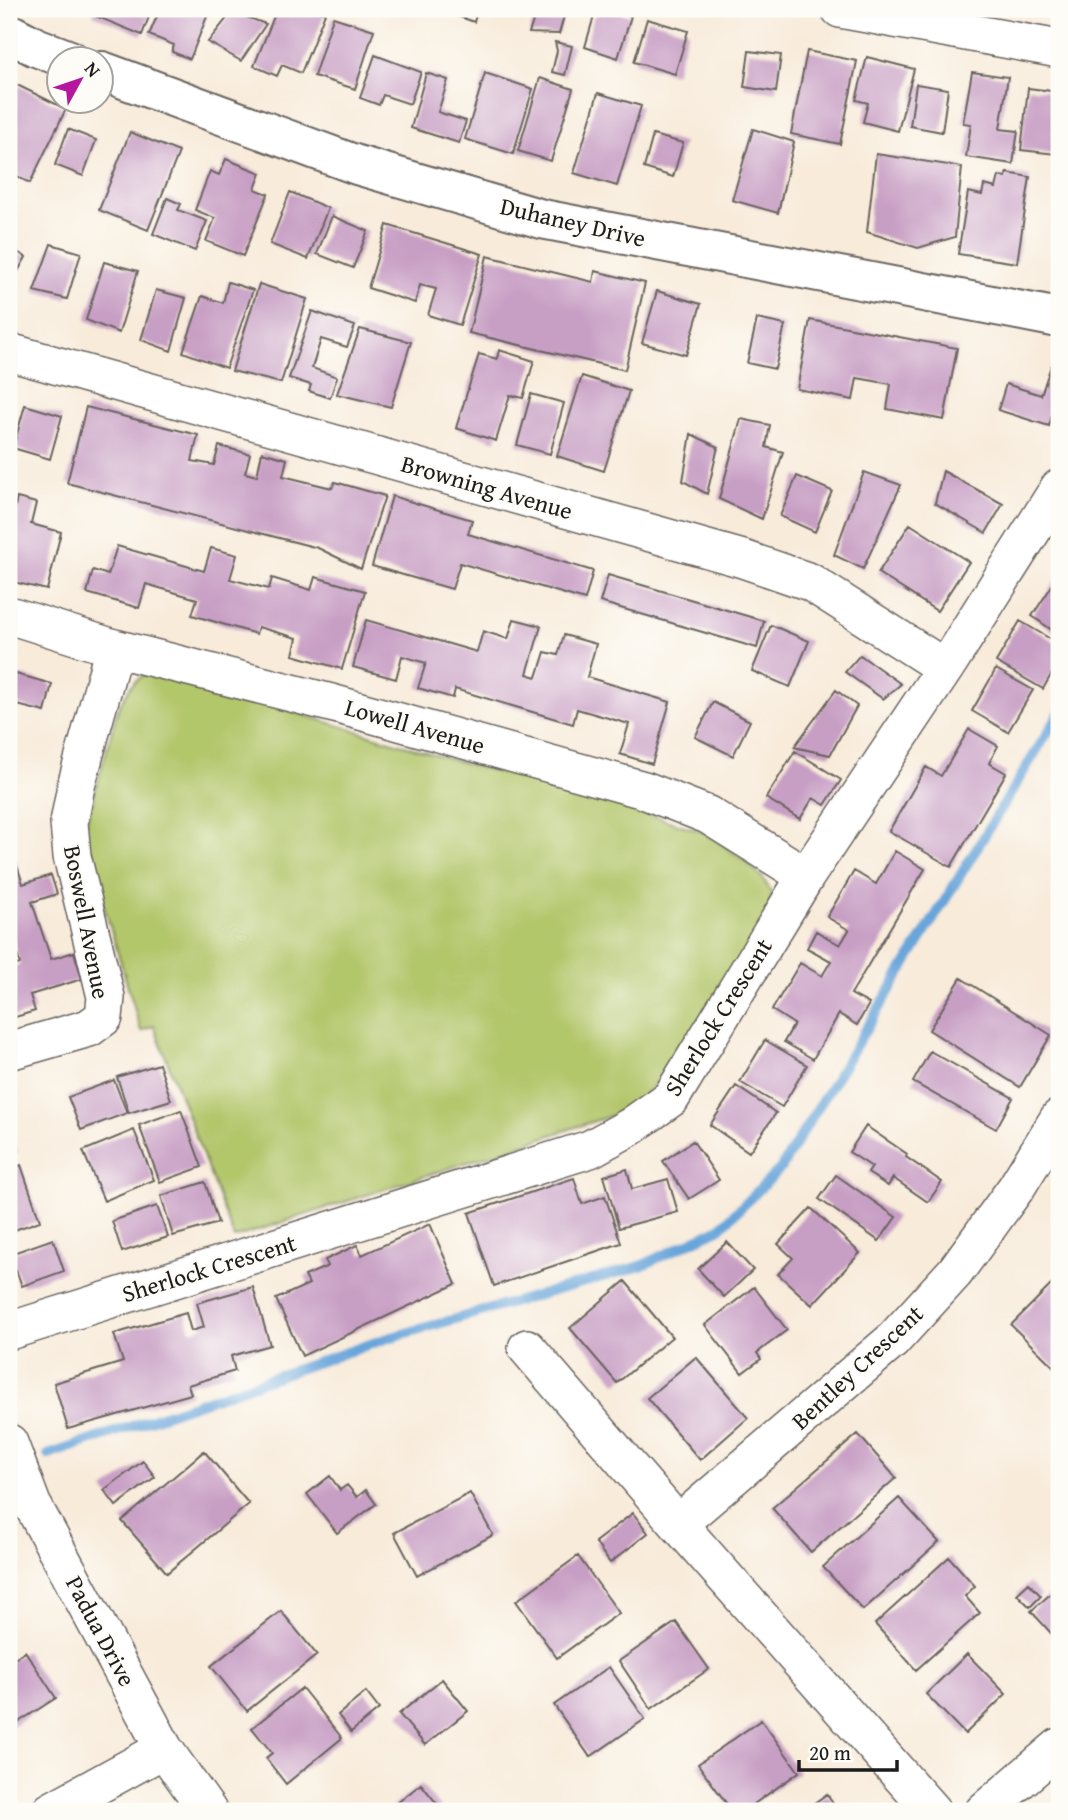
<svg xmlns="http://www.w3.org/2000/svg" width="1068" height="1820" font-family="'Gentium Book Plus',serif">
<style>
.green{fill:#b2c66a;stroke:#677143;stroke-width:2}
.lines{fill:none;stroke-linecap:round;stroke-linejoin:round}
.stream{stroke:#68a5da;stroke-width:10}
.building{fill:#c79ec4}
.minor-casing{stroke:#69645e;stroke-width:40}
.tertiary-casing{stroke:#69645e;stroke-width:42}
.minor{stroke:#fff;stroke-width:37}
.tertiary{stroke:#fff;stroke-width:38}
.labels{text-anchor:middle;dominant-baseline:central;stroke-width:5;stroke-linejoin:round;paint-order:stroke}
.street-label{font-size:24px;fill:#1c1c1c;stroke:#fdfcf7}
</style>
<rect width="100%" height="100%" fill="#fdfcf7"/>
<filter id="ink" filterUnits="userSpaceOnUse"><feTurbulence type="fractalNoise" baseFrequency=".0143" numOctaves="2"/><feDisplacementMap in="SourceGraphic" scale="14" xChannelSelector="R" yChannelSelector="G"/><feConvolveMatrix kernelMatrix="1 2 1 2 8 2 1 2 1" color-interpolation-filters="sRGB"/></filter>
<filter id="wash" filterUnits="userSpaceOnUse"><feTurbulence type="fractalNoise" baseFrequency=".00686" numOctaves="4" result="noise"/><feDisplacementMap in="SourceGraphic" scale="28" xChannelSelector="R" yChannelSelector="G"/><feGaussianBlur stdDeviation="1.57" result="paint"/><feColorMatrix in="noise" values="0 0 0 0 0 0 0 0 0 0 0 0 0 0 0 0 0 1.4 0 .05"/><feComposite in="paint" operator="in"/></filter>
<g filter="url(#wash)">
<rect width="100%" height="100%" fill="#f8ebda"/>
<!-- green -->
<path class="green" d="M153 672 180 678 477 767 566 788 706 833 745 861 763 878 772 894 764 924 664 1074 642 1098 610 1116 234 1238 154 1026 141 1031 83 835 118 709C126 692 134 676 153 672Z"/>
<g class="lines">
<!-- stream -->
<path class="stream" d="M48 1455 385 1339 641 1266 720 1228 781 1168 1059 714"/>
</g>
<g id="blocks">
<!-- building -->
<path class="building" d="M95 9H152L142 35 93 15Z
M160 9H210L190 59 172 52 174 45 149 35Z
M277 9H315L325 13 301 73 282 65 277 76 254 66Z
M437 9H478L474 22Z
M537 9H566L559 34 529 33Z
M596 9H609L631 16 618 58 585 47Z
M232 12 266 24 241 61 208 42Z
M333 17 374 30 355 89 314 76Z
M647 19 688 31 675 74 634 62Z
M555 42 572 46 565 75 552 72 557 51Z
M749 51 781 55 776 92 744 87Z
M807 51 857 61 840 144 791 134Z
M375 55 421 72 410 104 383 95 379 105 360 98Z
M867 57 914 69 898 131 863 122 868 103 856 100Z
M972 72 1008 77 1000 129 1018 131 1013 164 966 157 971 124 963 123Z
M426 73 448 80 438 112 466 121 459 143 411 128Z
M485 73 533 89 513 154 465 139Z
M540 78 573 89 551 161 518 151Z
M9 81 66 109 30 183 9 173Z
M916 84 948 89 942 132 910 126Z
M1028 88 1059 92V123L1056 154 1021 150Z
M598 93 641 106 617 186 574 173Z
M68 129 96 140 83 176 55 165Z
M753 129 794 142 778 213 732 200Z
M130 132 179 152 148 230 99 210Z
M653 135 683 143 673 177 644 168Z
M876 154 962 167 955 237 918 248 867 232Z
M226 159 261 173 255 189 268 194 243 256 206 241 215 218 195 210 210 171 219 175Z
M1007 173 1030 177 1017 263 958 254 968 192 982 195 984 185 996 188 999 176 1006 177Z
M290 192 328 208 308 259 270 244Z
M167 198 181 204 178 210 207 221 195 251 153 234Z
M332 216 368 231 353 268 317 254Z
M387 225 482 254 460 325 428 315 436 289 420 285 415 303 368 288Z
M51 244 81 253 67 299 34 291Z
M9 247 26 257 9 287Z
M487 256 593 282 595 271 645 283 625 370 469 333Z
M104 262 138 271 119 333 86 320Z
M228 282 253 290 226 368 183 352 202 296 223 303Z
M259 284 307 299 281 383 232 371Z
M156 290 186 298 171 351 141 340Z
M657 291 701 304 686 355 642 343Z
M312 311 355 326 347 347 321 339 312 368 337 377 330 398 309 391 311 385 289 378Z
M757 319 785 325 775 369 747 363Z
M810 320 957 348 944 420 887 409 891 384 857 378 853 400 797 389Z
M360 329 411 342 391 407 337 394Z
M499 350 534 361 523 398 510 395 496 441 456 428 479 354 497 359Z
M1051 366 1059 368V392L1049 426 998 410 1006 384 1041 395Z
M582 376 629 391 604 471 557 456Z
M531 394 564 403 550 454 517 445Z
M25 405 62 416 50 459 13 448Z
M86 407 198 435 192 461 214 465 219 446 250 454 245 473 257 476 262 452 287 459 283 476 332 488 335 482 385 496 361 569 318 548 67 483Z
M741 419 770 425 766 447 783 452 762 519 719 499Z
M691 434 718 447 707 494 683 481Z
M943 471 1003 504 986 533 935 503Z
M864 472 901 485 863 569 834 555Z
M797 476 832 491 815 532 780 516Z
M392 496 472 520 468 534 593 571 585 600 460 563 452 589 372 566Z
M17 498 36 503 31 524 61 532 47 590 9 581V518L12 519Z
M910 524 969 562 937 611 878 573Z
M117 546 204 571 211 548 237 555 230 579 269 589 272 578 311 590 315 577 365 591 342 669 293 655 297 638 258 627 256 634 192 615 197 599 146 584 139 608 87 593 93 570 108 575Z
M608 575 764 621 757 648 600 602Z
M1059 575V635L1032 616Z
M514 619 541 626 527 674 537 677 545 652 558 655 564 635 596 644 587 677 670 702 652 764 620 754 629 724 577 709 573 724 455 689 453 698 418 688 426 663 402 656 396 679 353 667 366 620 477 652 483 631 508 639Z
M1020 621 1059 644V661L1043 689 996 662Z
M771 625 809 641 790 687 752 671Z
M860 655 901 684 883 699 845 672Z
M996 669 1033 690 1008 732 972 711Z
M9 672 52 684 45 712 9 703Z
M836 690 857 706 830 755 794 747Z
M713 702 750 721 733 756 695 737Z
M969 729 998 746 989 763 1006 773 951 867 889 831 926 767 941 776Z
M795 751 841 780 825 805 813 798 800 819 766 798Z
M9 841 23 884 51 875 57 894 32 902 51 959 74 952 82 979 30 995 35 1011 9 1019V968L20 964 9 928Z
M895 851 925 869 851 994 869 1004 857 1025 839 1014 813 1059 784 1042 794 1024 772 1010 800 963 822 976 831 961 807 948 816 931 840 945 849 930 827 917 854 871 876 884Z
M961 978 1051 1035 1020 1087 929 1030Z
M765 1040 807 1065 782 1107 740 1082Z
M930 1051 1013 1098 996 1129 913 1082Z
M159 1064 171 1100 129 1113 117 1077Z
M114 1080 127 1113 81 1130 68 1097Z
M736 1086 776 1113 749 1152 710 1125Z
M181 1110 202 1167 160 1182 139 1125Z
M866 1126 907 1154 906 1157 942 1182 928 1202 893 1178 888 1186 868 1173 872 1167 849 1152Z
M9 1128 18 1152 9 1155Z
M134 1130 154 1180 104 1201 83 1151Z
M693 1141 719 1180 689 1199 663 1161Z
M21 1165 40 1221 9 1232V1170Z
M627 1169 632 1189 668 1179 678 1212 619 1228 604 1176Z
M836 1175 896 1217 879 1241 819 1199Z
M574 1178 582 1204 605 1196 621 1243 494 1286 469 1213Z
M205 1182 218 1223 173 1236 161 1196Z
M157 1206 168 1237 122 1252 112 1221Z
M811 1208 860 1253 812 1305 778 1274 793 1258 778 1244Z
M430 1224 456 1284 302 1356 276 1299 309 1284 305 1276 328 1266 325 1260 357 1245 362 1255Z
M53 1239 64 1271 22 1286 10 1254Z
M727 1242 753 1270 724 1297 698 1269Z
M625 1281 672 1337 617 1383 570 1328Z
M1055 1281 1059 1285V1372L1011 1325Z
M253 1287 270 1345 231 1356 235 1371 188 1385 191 1394 68 1429 54 1383 123 1362 114 1334 186 1313 191 1331 204 1327 197 1303Z
M754 1287 787 1330 757 1353 761 1359 742 1373 705 1325Z
M696 1357 748 1418 700 1460 647 1398Z
M858 1434 896 1478 811 1552 772 1508Z
M204 1451 249 1504 167 1573 122 1521Z
M143 1461 155 1477 116 1506 104 1490Z
M330 1476 340 1490 347 1485 357 1497 366 1490 376 1504 337 1533 307 1494Z
M470 1493 493 1535 417 1576 394 1533Z
M899 1498 939 1542 863 1610 823 1567Z
M633 1513 648 1533 610 1563 595 1542Z
M578 1556 619 1613 557 1658 516 1601Z
M949 1557 975 1586 965 1596 980 1613 916 1670 875 1624Z
M1029 1583 1041 1596 1030 1607 1017 1594Z
M1056 1589 1059 1592V1642L1031 1611Z
M281 1611 317 1655 247 1711 211 1666Z
M676 1622 709 1669 651 1709 619 1661Z
M25 1651 56 1698 9 1728V1662Z
M967 1654 1006 1694 965 1734 926 1694Z
M609 1667 645 1719 590 1757 554 1705Z
M442 1679 468 1711 425 1745 399 1714Z
M302 1688 342 1738 286 1784 266 1758 272 1753 252 1728Z
M366 1692 379 1709 351 1732 338 1715Z
M761 1720 799 1772 744 1811H732L698 1764Z
M421 1784 443 1811H387Z
M827 1794 839 1811H803Z"/>
</g>
</g>
<g filter="url(#ink)">
<use href="#blocks" fill-opacity="0" stroke="#69645e" stroke-width="2"/>
<g class="lines">
<defs>
<path id="minor" d="M840 9 1059 49
M9 352 743 559 810 582 945 668
M9 615 114 648 335 704 644 790 708 815 806 876
M9 1051 89 1028 104 1017 106 997 72 856 69 823 76 786 114 648
M9 1331 590 1149 630 1127 671 1098 806 876 945 668 1059 488
M527 1348 678 1524 932 1811
M9 1443 32 1504 164 1749 208 1811
M678 1524 892 1341 955 1272 1016 1188 1059 1118
M51 1811 164 1749
M984 1811 1059 1747"/>
<path id="tertiary" d="M9 33 36 47 70 60
M102 71 357 165 542 219 1059 318"/>
</defs>
<!-- minor casing -->
<use href="#minor" class="minor-casing"/>
<!-- tertiary casing -->
<use href="#tertiary" class="tertiary-casing"/>
<!-- minor -->
<use href="#minor" class="minor"/>
<!-- tertiary -->
<use href="#tertiary" class="tertiary"/>
</g>
</g>
<g class="labels">
<!-- street labels -->
<g class="street-label">
<text transform="translate(573 222) rotate(13)">Duhaney Drive</text>
<text transform="translate(487 487) rotate(16)">Browning Avenue</text>
<text transform="translate(415 726) rotate(16)">Lowell Avenue</text>
<text transform="translate(87 922) rotate(79)">Boswell Avenue</text>
<text transform="translate(718 1017) rotate(-58)">Sherlock Crescent</text>
<text transform="translate(209 1268) rotate(-17)">Sherlock Crescent</text>
<text transform="translate(857 1367) rotate(-43)">Bentley Crescent</text>
<text transform="translate(101 1631) rotate(62)">Padua Drive</text>
</g>
</g>
<!-- margin -->
<rect width="1068" height="1820" fill="none" stroke="#fdfcf7" stroke-width="35"/>
<!-- north arrow -->
<g transform="translate(80 80) rotate(50)"><circle r="33" fill="#fdfcf7" stroke="#a3a29f" stroke-width="2"/>
<path d="M0-5L12 26L0 18L-12 26Z" fill="#b5179e"/>
<text y="-10" font-size="19" font-weight="bold" text-anchor="middle" fill="#1c1c1c">N</text>
</g>
<!-- scale -->
<path d="M799 1760v10h98v-10" fill="none" stroke="#1c1c1c" stroke-width="3.5"/>
<text x="809" y="1760" font-size="21" fill="#1c1c1c" stroke="#fdfcf7" stroke-width="5" paint-order="stroke">20 m</text>
</svg>
